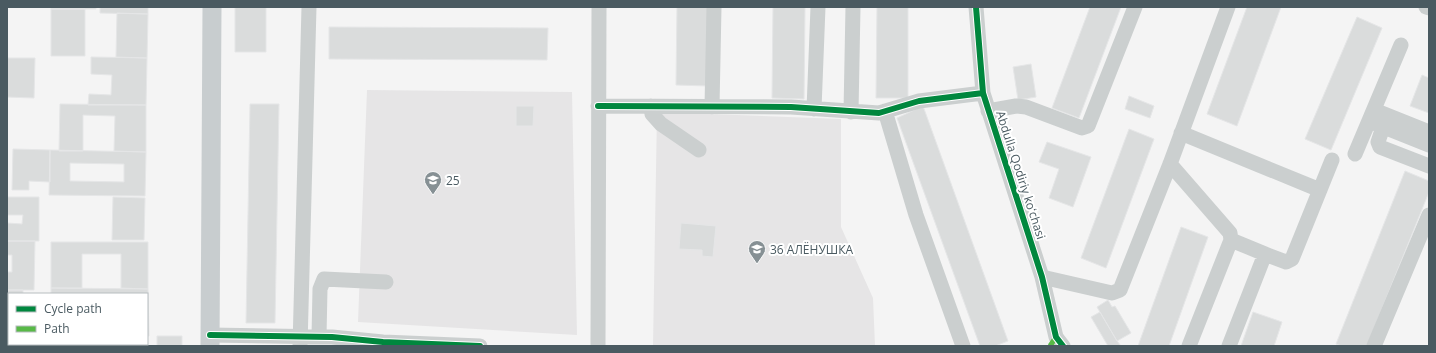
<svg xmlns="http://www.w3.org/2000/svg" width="1436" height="353" font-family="'Open Sans',sans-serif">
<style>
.education{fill:#e6e5e6}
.building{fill:#dadcdc;stroke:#e5e6e7;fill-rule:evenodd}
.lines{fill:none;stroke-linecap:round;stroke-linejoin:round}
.minor{stroke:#cbcfcf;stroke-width:15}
.major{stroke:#c8cdcf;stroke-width:19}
.quiet{stroke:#58b947;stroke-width:5;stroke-dasharray:10 5;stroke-linecap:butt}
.cycleway-casing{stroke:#fff;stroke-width:8}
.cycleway{stroke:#00873e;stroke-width:6}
.labels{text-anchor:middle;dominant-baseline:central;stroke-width:4;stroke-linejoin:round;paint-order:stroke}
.street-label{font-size:12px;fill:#4a5a61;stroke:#fff}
.poi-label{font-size:12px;fill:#4a5a61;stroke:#fff;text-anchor:start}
</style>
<rect width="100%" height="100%" fill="#f4f4f4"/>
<!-- education -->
<path class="education" d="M367 90 572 92 577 335 358 322Z
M657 112 841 119V227L873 298 875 346H653Z"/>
<!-- building -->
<path class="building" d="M51 7H96V9H51Z
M100 7H148V14L100 13Z
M235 7H266V52H235Z
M677 7H710L709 86 676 85Z
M773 7H805L804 99 772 98Z
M877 7H908V98H876Z
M1090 7H1121L1079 118 1052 108Z
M1247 7H1281L1237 126 1207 114Z
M51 9H85V56H51Z
M117 13 148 14 147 58 116 57Z
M1357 17 1382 28 1331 150 1305 139Z
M329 27 548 28 547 60 329 59Z
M91 57 147 58 146 105H88L89 94 111 95 112 75 91 74Z
M7 58H35L34 98 7 97Z
M1031 64 1036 97 1018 100 1013 67Z
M1422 75 1429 78V113L1410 106Z
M1129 96 1154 106 1150 118 1125 109Z
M60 104 146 105V152L114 151 115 116 83 115V151H59Z
M250 104H279L275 323H246Z
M516 106H534L533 126H516Z
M923 106 1008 341 995 346H980L897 118Z
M1129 129 1154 139 1106 268 1081 258Z
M1047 142 1091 157 1073 207 1049 198 1059 169 1039 162Z
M13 149 50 150V182L29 181V190H12Z
M50 150 146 152 145 196 49 195ZM70 163 124 164V182L70 181Z
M1405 171 1429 181V192L1367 346H1342L1336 344Z
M7 197H39V241H7V223L22 224 23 215H7Z
M113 197 145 198 144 240H112Z
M681 223 716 226 713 257 702 256V250L679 249Z
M1181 227 1208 237 1169 346H1138Z
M7 241H35L34 290H7V272H12V255H7Z
M51 242H148V289L121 288V254H82V288H51Z
M51 288 148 289 149 336H147V294H51Z
M7 290H23V294H9V333H7Z
M1108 300 1112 307 1115 306 1131 333 1117 341 1097 307Z
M1100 312 1117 341 1121 346H1108L1091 317Z
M1253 312 1282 322 1274 346H1241Z
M157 336H182V346H157Z
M43 344H79V346H43Z"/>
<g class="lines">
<!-- minor -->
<path class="minor" d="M976 7 983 93 1042 277 1056 337 1063 346
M1426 7 1429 8
M598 106 791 107 879 113 919 101 983 93
M651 106 652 114 661 124 699 150
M712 107 714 7
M814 109 818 7
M1374 110 1429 132
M885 111 916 215 963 346
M988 111 1016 106 1026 107 1082 128 1088 126 1135 7
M851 112 853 7
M1374 123 1429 145
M1383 127 1378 142 1380 147 1429 166
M1181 133 1320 190
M1355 154 1401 45
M1170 164 1230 233 1231 240 1189 346
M1231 240 1265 254
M1042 277 1112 293 1120 290 1170 164 1228 7
M210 335 332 337 383 342 480 346
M319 336 320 289 324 279 386 282
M300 346 309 7
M598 346 599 7
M1229 346 1265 254 1286 262 1292 259 1332 160
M1374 346 1429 215"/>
<!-- major -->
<path class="major" d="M210 346 212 7"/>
<!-- quiet -->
<path class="quiet" d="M1050 346 1056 337"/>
<defs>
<path id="cycleway" d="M976 7 983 93 1042 277 1056 337 1063 346
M598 106 791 107 879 113 919 101 983 93
M210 335 332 337 383 342 480 346"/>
</defs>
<!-- cycleway casing -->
<use href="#cycleway" class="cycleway-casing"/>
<!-- cycleway -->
<use href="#cycleway" class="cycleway"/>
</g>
<!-- icons -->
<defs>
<symbol id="school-pin" viewBox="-11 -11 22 30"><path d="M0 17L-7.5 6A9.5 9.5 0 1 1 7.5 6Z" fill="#869094" stroke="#fff"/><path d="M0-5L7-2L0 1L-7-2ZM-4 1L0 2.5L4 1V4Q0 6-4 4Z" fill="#fff"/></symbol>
</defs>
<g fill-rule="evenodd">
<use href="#school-pin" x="423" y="170" width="20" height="27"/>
<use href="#school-pin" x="747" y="239" width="20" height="27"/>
</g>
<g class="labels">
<!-- street labels -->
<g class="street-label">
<text transform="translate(1021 175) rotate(72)">Abdulla Qodiriy koʻchasi</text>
</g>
<!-- poi labels -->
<g class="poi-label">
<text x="446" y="180">25</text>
<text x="770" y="249">36 АЛЁНУШКА</text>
</g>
</g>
<!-- border -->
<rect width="1436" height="353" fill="none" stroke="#4a5a61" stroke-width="16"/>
<!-- legend -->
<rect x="8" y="293" width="140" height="52" fill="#ffffff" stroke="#b7bdc0"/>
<rect x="16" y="306" width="20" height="6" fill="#00873e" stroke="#b7bdc0"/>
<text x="44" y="313" font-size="12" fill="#4a5a61">Cycle path</text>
<rect x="16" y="326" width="20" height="6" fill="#58b947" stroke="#b7bdc0"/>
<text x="44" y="333" font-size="12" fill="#4a5a61">Path</text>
</svg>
